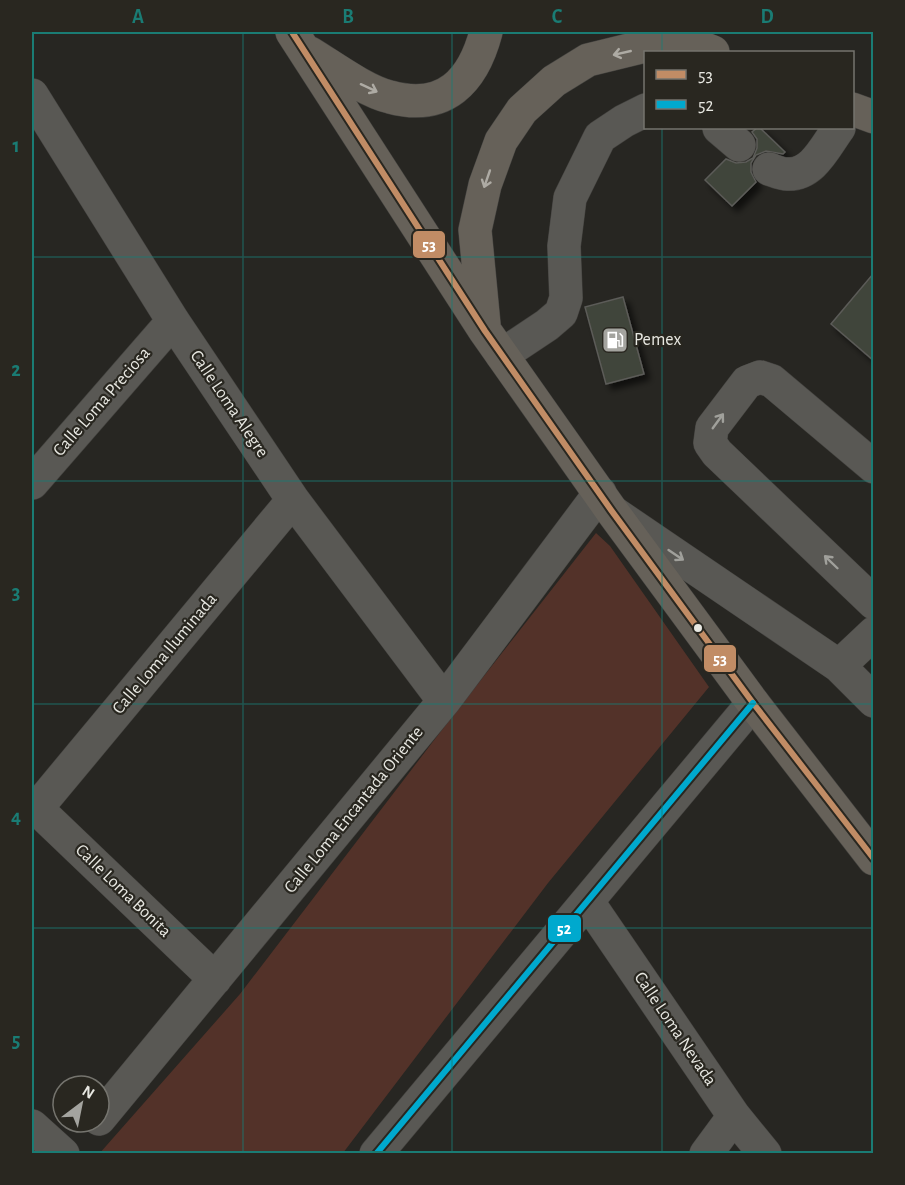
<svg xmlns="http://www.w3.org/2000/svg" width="905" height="1185" font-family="'Alegreya Sans',sans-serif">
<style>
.green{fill:#533229}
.building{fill:#41443a;stroke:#5b5b58;stroke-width:1.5;filter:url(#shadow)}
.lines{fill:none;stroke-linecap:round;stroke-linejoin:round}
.minor-casing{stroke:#43423f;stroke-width:34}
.major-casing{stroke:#43423f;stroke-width:34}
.minor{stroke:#595854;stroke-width:33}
.major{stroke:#666159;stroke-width:33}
.bus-1-casing{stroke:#292720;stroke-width:10}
.bus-2-casing{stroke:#292720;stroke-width:10}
.bus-1{stroke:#c18c65;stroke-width:6}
.bus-2{stroke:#00a9ce;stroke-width:6}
.oneway{stroke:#aeaba4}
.oneway2{stroke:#a0a09b}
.grid{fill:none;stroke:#1a7c74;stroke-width:1.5;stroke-opacity:0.55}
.bus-dot{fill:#e8e8e2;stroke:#292720;stroke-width:2}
.labels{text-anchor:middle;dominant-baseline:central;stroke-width:4.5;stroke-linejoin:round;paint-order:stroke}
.poi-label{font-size:18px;fill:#e8e8e2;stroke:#292720;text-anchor:start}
.street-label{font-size:18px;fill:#e8e8e2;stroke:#292720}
.line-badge{stroke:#292720;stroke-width:2}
.badge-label{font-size:16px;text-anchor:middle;font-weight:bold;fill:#fff}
.neatline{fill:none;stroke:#1a7c74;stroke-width:2}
.grid-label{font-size:20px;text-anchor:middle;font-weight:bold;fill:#1a7c74}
</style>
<defs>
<filter id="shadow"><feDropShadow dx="5.5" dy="5.5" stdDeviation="3" flood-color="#0009"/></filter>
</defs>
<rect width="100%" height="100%" fill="#272622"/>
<!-- green -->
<path class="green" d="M596 533 610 546 709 687 548 883 343 1153 99 1154 240 994 451 718Z"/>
<!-- building -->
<path class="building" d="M757 128H760L785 152 783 154 766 151 756 155 751 163V172L756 182 732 206 705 180 726 159 736 163 746 162 753 158 757 148V139L752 132Z
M873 274V360L831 324Z
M623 297 644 374 606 384 585 307Z"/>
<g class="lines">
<defs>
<path id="minor" d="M32 95 173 321 293 500 444 701
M719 128 739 145
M769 169C775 171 781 174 787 174 813 176 826 145 839 128
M502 355 547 325 561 313 566 298 564 246 570 198 600 137 624 121 646 110
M874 467 772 381 760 377 747 382 712 428 710 443 717 453 874 603
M32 483 173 321
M614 513 839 666 874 701
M839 666 874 633
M32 804 215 979
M37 808 293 500
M588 902 734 1116 765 1154
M99 1119 444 701 600 493
M32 1126 63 1154
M376 1154 753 703
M706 1154 734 1116"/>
<path id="major" d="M292 32 485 331 611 510 753 703 874 859
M661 32 713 52
M310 53C333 67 365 91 390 97 445 112 473 81 486 32
M852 109 874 117
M484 324 475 230 485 185 501 141 522 110 554 81 588 60 678 38"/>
</defs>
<!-- minor casing -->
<use href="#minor" class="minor-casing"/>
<!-- major casing -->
<use href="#major" class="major-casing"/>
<!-- minor -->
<use href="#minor" class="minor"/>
<!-- major -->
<use href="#major" class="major"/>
<defs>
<path id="bus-1" d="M292 32 485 331 611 510 753 703 874 859"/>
<path id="bus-2" d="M376 1154 753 703"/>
</defs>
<!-- bus-1 casing -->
<use href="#bus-1" class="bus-1-casing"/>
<!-- bus-2 casing -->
<use href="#bus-2" class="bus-2-casing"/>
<!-- bus-1 -->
<use href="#bus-1" class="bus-1"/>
<!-- bus-2 -->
<use href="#bus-2" class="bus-2"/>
</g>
<!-- one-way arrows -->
<defs><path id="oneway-shaft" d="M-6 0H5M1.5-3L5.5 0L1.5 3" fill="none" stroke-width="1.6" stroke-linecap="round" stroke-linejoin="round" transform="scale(1.5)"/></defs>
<g class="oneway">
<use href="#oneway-shaft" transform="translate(622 53) rotate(167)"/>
<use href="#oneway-shaft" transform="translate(369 88) rotate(25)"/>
<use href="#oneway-shaft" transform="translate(487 179) rotate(109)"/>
</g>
<g class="oneway2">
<use href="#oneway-shaft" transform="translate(718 421) rotate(-54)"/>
<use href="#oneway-shaft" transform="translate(676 555) rotate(34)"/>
<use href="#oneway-shaft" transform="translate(831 562) rotate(-136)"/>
</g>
<!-- grid -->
<path class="grid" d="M243 32V1154M452 32V1154M662 32V52M662 128V1154M32 257H874M32 481H874M32 704H874M32 928H874"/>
<!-- icons -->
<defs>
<symbol id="fuel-square" viewBox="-11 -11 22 22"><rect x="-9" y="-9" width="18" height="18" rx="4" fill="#a4a49f" stroke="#292720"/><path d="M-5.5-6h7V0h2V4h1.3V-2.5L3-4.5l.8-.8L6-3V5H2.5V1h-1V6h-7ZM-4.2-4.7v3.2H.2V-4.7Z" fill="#fff"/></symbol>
</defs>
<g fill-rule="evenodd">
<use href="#fuel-square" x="600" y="325" width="30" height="30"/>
</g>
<!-- markers -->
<circle class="bus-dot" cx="698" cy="628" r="5"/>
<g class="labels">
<!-- poi labels -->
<g class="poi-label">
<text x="634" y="340">Pemex</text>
</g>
<!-- street labels -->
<g class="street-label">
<text transform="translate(102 402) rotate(-49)">Calle Loma Preciosa</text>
<text transform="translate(229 404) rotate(56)">Calle Loma Alegre</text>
<text transform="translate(165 654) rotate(-50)">Calle Loma Iluminada</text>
<text transform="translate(354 810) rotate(-51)">Calle Loma Encantada Oriente</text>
<text transform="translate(123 891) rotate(44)">Calle Loma Bonita</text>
<text transform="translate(675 1029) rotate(56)">Calle Loma Nevada</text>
</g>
</g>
<g class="line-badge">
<rect x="412" y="230" width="34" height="29" rx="6" fill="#c18c65"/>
<rect x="703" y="644" width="34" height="29" rx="6" fill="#c18c65"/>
<rect x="547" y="914" width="35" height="29" rx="6" fill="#00a9ce"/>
</g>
<g class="badge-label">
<text x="429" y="250">53</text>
<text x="720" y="664">53</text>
<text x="564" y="934">52</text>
</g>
<!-- border -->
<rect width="905" height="1185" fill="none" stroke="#292720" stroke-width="66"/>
<!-- legend -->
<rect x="644" y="51" width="210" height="78" fill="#292720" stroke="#75746e" stroke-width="1.5"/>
<rect x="656" y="70" width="30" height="9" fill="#c18c65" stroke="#75746e" stroke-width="1.5"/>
<text x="698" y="81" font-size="18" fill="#e8e8e2">53</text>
<rect x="656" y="100" width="30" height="9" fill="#00a9ce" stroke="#75746e" stroke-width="1.5"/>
<text x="698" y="111" font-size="18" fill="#e8e8e2">52</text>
<!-- north arrow -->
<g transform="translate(81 1104) rotate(32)"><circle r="28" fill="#292720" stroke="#75746e" stroke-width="1.5"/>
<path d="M0-4.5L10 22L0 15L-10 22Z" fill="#a4a49f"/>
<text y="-9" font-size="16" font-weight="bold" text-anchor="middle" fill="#e8e8e2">N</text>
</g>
<rect x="33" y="33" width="839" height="1119" class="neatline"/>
<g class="grid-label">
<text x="138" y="23">A</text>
<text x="348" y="23">B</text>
<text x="557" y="23">C</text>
<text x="767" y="23">D</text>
<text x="16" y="152">1</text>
<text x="16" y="376">2</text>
<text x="16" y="599">3</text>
<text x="16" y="823">4</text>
<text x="16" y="1047">5</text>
</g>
</svg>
